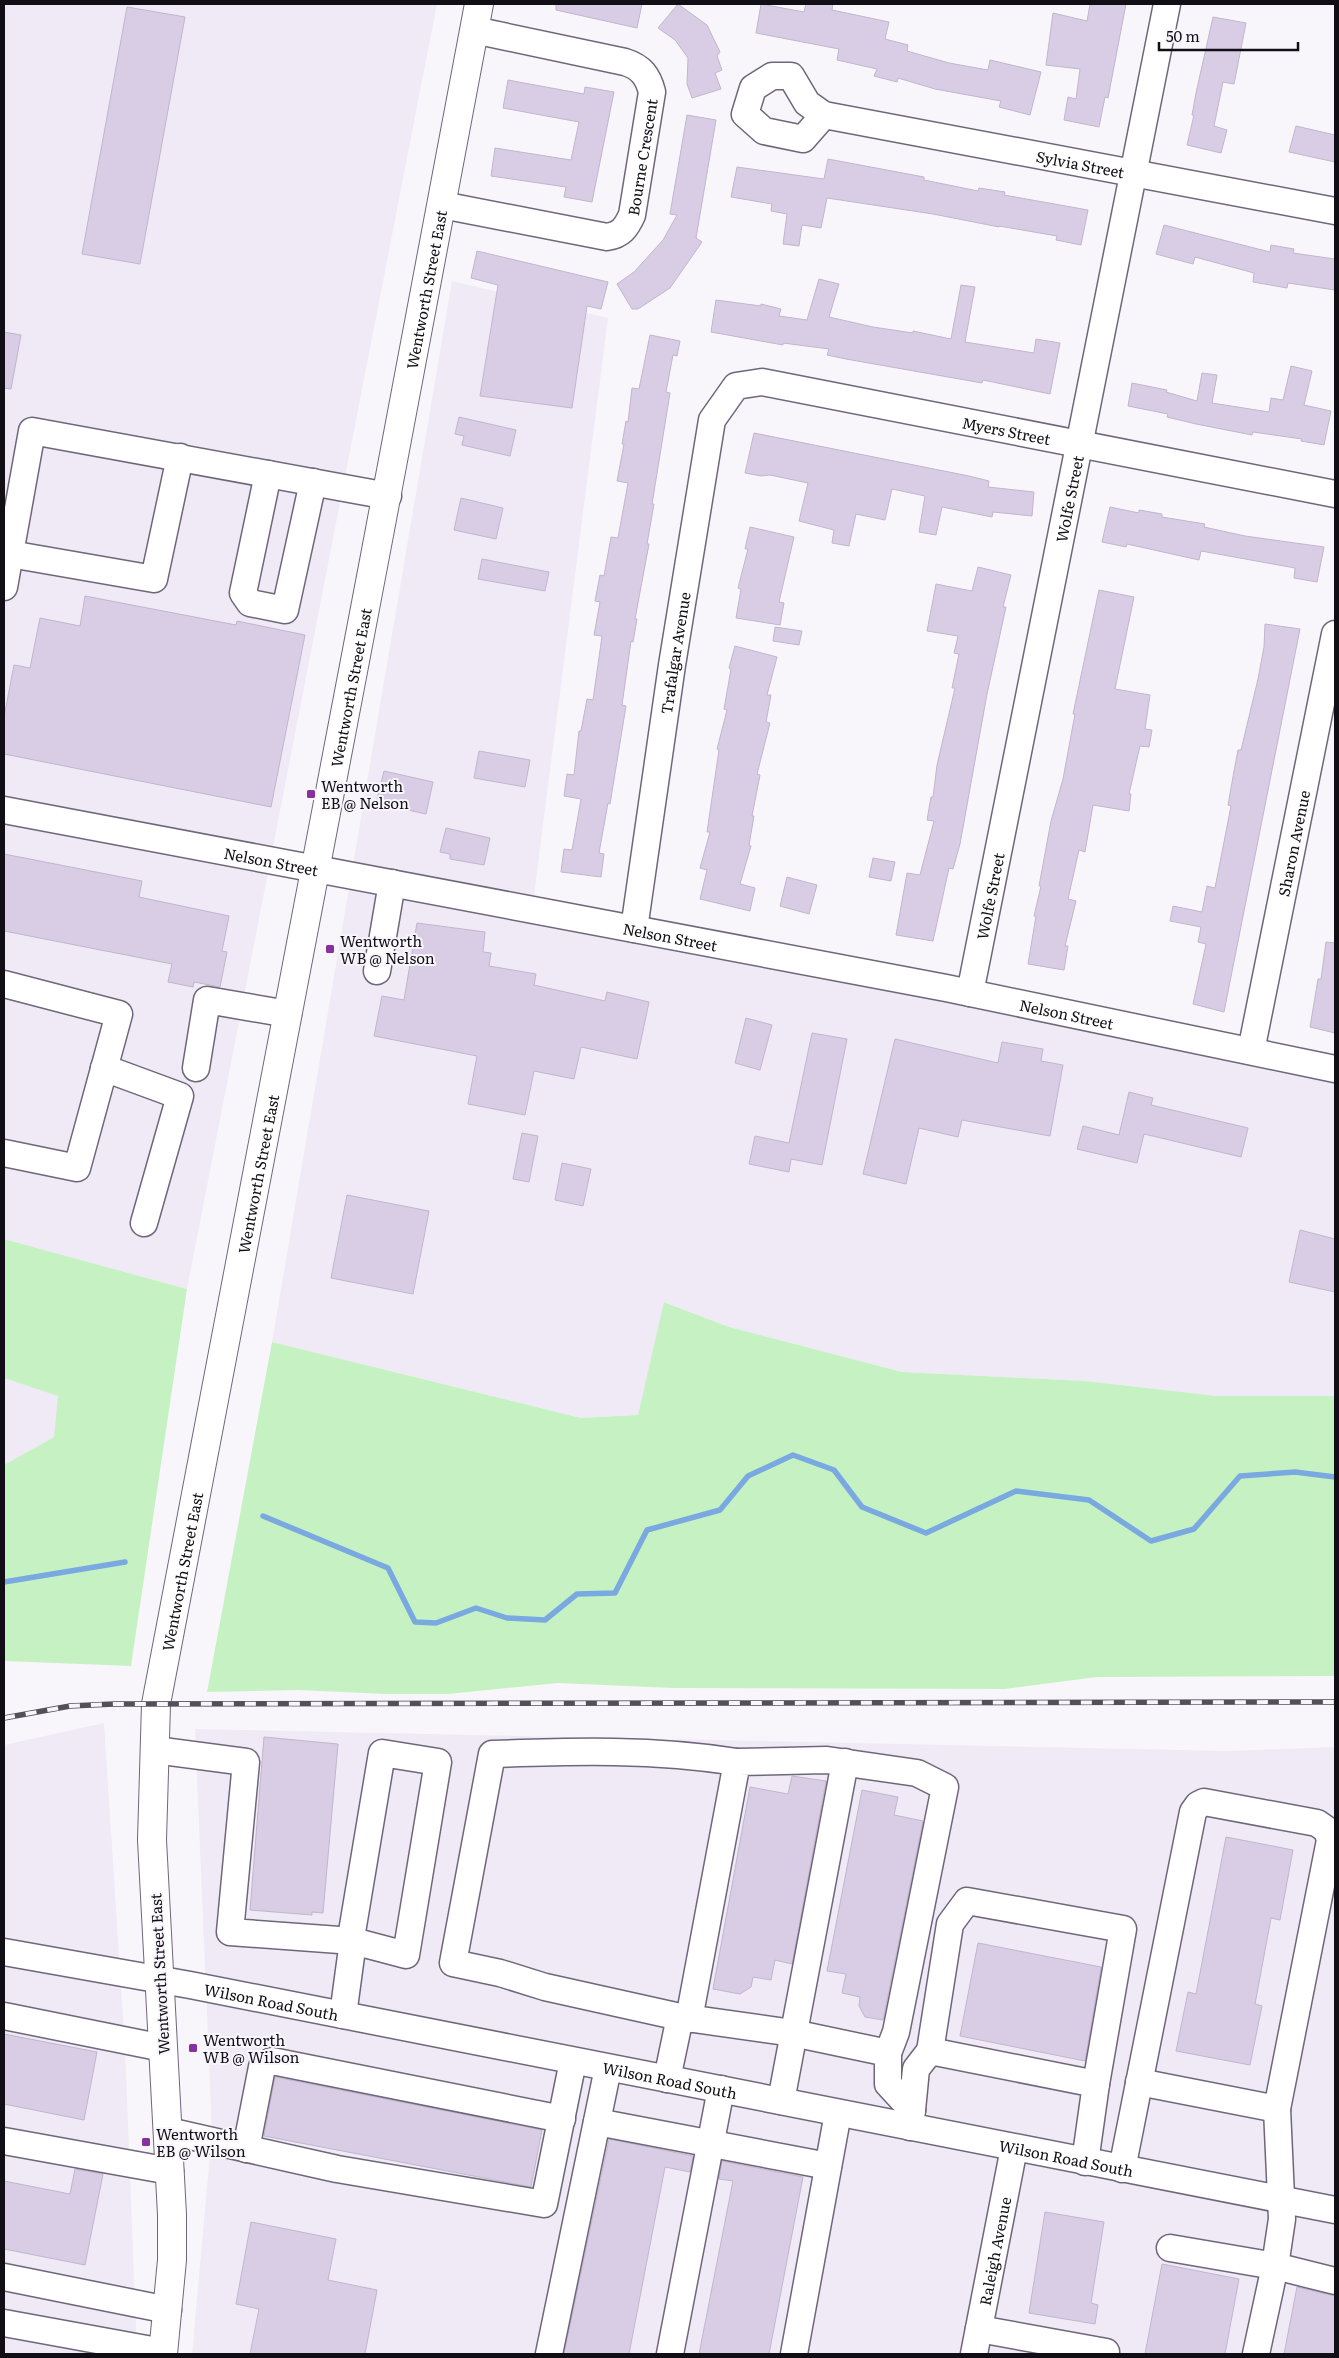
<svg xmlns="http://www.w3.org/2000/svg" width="1339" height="2358" font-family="Literata,serif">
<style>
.built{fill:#efeaf5}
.green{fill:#c6f2c3}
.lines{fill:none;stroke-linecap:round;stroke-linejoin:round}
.stream{stroke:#79a9e0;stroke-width:5.5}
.building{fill:#d9cde5;stroke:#c1b6cd}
.minor-casing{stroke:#70667b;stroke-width:29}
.major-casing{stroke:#70667b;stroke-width:30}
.minor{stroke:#fff;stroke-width:26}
.major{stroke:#fff;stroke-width:28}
.rail-casing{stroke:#545058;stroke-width:5.5}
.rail{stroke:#f9f6fb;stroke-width:4;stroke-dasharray:11;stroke-linecap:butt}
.poi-dot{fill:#88319e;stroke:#f9f6fb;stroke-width:2}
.labels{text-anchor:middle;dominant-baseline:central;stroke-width:4;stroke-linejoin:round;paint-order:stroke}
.street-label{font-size:15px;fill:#120e16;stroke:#f9f6fb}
.poi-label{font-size:15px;fill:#120e16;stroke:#f9f6fb;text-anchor:start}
</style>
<rect width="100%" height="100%" fill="#f9f6fb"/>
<!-- built -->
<path class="built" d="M4 4H437L187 1289 4 1239Z
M452 281 608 318 532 911 1335 1077V1396H1217L1085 1381 902 1372 729 1327 665 1302 638 1415 581 1418 272 1342Z
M4 1378 58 1395 60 1418 54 1437 4 1465Z
M104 1723 125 2048 137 2354H4V1745Z
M195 1729 1228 1751 1335 1747V2354H192L212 2132Z"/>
<!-- green -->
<path class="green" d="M4 1239 187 1289 131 1666 4 1661V1465L54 1437 58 1396 4 1378Z
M664 1302 729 1327 902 1372 1085 1381 1217 1396H1335V1676L1097 1677 1005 1689 672 1688 558 1683 448 1694H386L298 1690 207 1692 272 1342 581 1418 638 1415Z"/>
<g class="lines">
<!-- stream -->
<path class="stream" d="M263 1516 388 1568 415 1622 436 1623 476 1608 507 1618 545 1620 577 1594 615 1593 647 1530 720 1510 748 1476 793 1455 834 1470 862 1507 926 1533 1016 1491 1089 1500 1151 1541 1194 1529 1240 1476 1295 1472 1335 1477
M4 1582 125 1562"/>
</g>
<!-- building -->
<path class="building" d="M556 4H642L637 28 556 10Z
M678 4 707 25 720 52 717 56 722 70 715 73 721 89 692 98 687 84 688 58 675 40 658 28Z
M761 4 804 12 806 4H833L832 10 889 22 885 39 908 45 907 51 949 63 988 70 990 60 1041 72 1030 115 999 107 1001 101 935 89 898 78 897 82 874 76 877 69 837 60 839 49 756 33Z
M1090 4H1126L1108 98 1105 97 1099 127 1064 120 1068 97 1076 99 1080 69 1046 65 1053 13 1087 21Z
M127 7 185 17 140 264 82 254Z
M1213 17 1246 23 1234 84 1223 82 1214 126 1227 130 1221 153 1187 145 1194 115H1192L1196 93Z
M508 80 584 94 585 87 614 92 592 202 564 197 566 187 491 176 495 148 571 160 579 122 503 108Z
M687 115 716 120 696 238 702 242 670 288 638 309H632L617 284 634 272 663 240 677 215 670 214Z
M1296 126 1335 135V162L1289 152Z
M828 159 924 177V180L978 191 979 188 1005 192 1004 195 1088 210 1081 245 1056 240 1057 236 999 226V227L933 214 827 198 821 228 802 225 799 246 783 244 787 214 771 211 772 204 731 197 737 167 824 179Z
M1164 225 1270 252 1271 245 1294 249 1293 253 1335 259V290L1288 283 1287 288 1253 282 1254 273 1195 257 1193 264 1156 254Z
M477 251 608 282 601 309 587 306 572 408 480 396 498 285 471 278Z
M819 279 839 284 829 317 873 327 913 333V331L951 339 961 285 975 287 965 342 1034 353 1036 339 1060 343 1050 394 983 380 982 383 846 359 827 355 829 349 783 343V345L711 332 716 300 761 306V304L781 309 779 316 807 320Z
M4 332 21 335 11 389 4 388Z
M650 335 680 341 677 356 673 355 666 392 670 393 652 504H654L647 544H649L635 619H637L633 642 631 641 622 705 626 706 610 804 608 803 599 853 604 854 601 877 561 872 564 849 572 850 581 799 564 796 567 774 574 775 579 731H581L587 699 593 700 602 636 594 635 600 602 595 601 600 575 604 576 611 537 618 538 628 483 617 481 624 444H622L626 421 628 422 632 388 639 389Z
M1291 366 1312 371 1304 405 1331 411 1324 445 1301 441 1302 439 1253 432 1252 435 1196 424 1167 417 1168 414 1128 406 1132 383 1167 390 1166 392 1197 401 1202 373 1217 375 1212 403 1269 412 1271 398 1283 400Z
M459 417 516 430 510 456 462 445 464 436 455 434Z
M754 433 969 476 989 481 988 487 1034 492 1032 516 993 512 992 517 942 507 936 535 919 532 925 496 892 489 885 520 856 514 849 546 832 543 834 530 799 521 808 483 770 475 761 476 745 473Z
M461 498 503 508 496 539 454 530Z
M1110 507 1139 513V510L1162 514V517L1205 524 1204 527 1245 536 1324 547 1317 582 1294 578 1295 568 1201 551 1199 560 1127 544 1126 547 1102 542Z
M750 527 794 537 779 602 784 603 780 625 736 618 741 589 738 588 748 549H745Z
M482 559 549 572 545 591 478 579Z
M978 567 1011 575 1003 607H1006L987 694 960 844 953 869 949 868 933 941 896 935 907 873 920 875 934 821 927 820 931 797H933L937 765 955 688H952L959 654 954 653 958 636 927 631 936 584 972 591Z
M1099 590 1134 597 1115 689 1150 695 1145 729 1152 730 1149 747 1140 746 1129 794H1131L1129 811 1093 805 1085 852 1079 850 1068 899 1076 901 1065 946H1068L1064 970 1028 964 1036 916H1034L1041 886H1039L1051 821 1063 779 1075 714H1073Z
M85 596 236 625 237 621 305 635 271 807 4 754V717L14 665 30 668 40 618 80 626Z
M1265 624 1300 629 1224 1012 1193 1004 1206 944 1198 942 1201 927 1170 921 1173 906 1202 912 1207 886 1215 888 1231 806 1228 805 1234 771 1238 750H1241L1258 679 1264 647Z
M775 627 802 631 799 645 773 641Z
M735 646 777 657 767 695H771L766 722 770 723 757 774 760 775 752 816H754L749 845 751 846 740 884 755 888 750 911 700 899 707 870 700 868 710 832H707L719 750 717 749 727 710 724 709 731 669 729 668Z
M479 751 530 760 525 787 474 778Z
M384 771 433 782 426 814 376 803Z
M446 828 490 838 484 865 450 859V854L440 852Z
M4 854 142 881 139 897 229 916 222 951 227 952 220 987 194 982 193 987 168 982 172 964 4 931Z
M873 858 895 862 891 881 869 877Z
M787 877 817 885 809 914 780 906Z
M417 923 485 932 483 952 491 953 489 966 536 974 534 985 605 1001 607 992 649 1002 637 1059 581 1047 574 1079 534 1071 525 1115 468 1104 477 1056 374 1036 382 996 404 1000Z
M1326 942 1335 943V1033L1310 1027 1318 979H1321Z
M746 1018 772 1025 760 1070 735 1063Z
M812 1033 847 1039 822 1165 791 1159 789 1172 749 1164 755 1136 789 1143Z
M895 1039 998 1063 1002 1042 1043 1049 1041 1061 1063 1065 1050 1136 962 1120 958 1137 919 1128 906 1184 863 1174Z
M1129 1092 1153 1098 1151 1105 1248 1128 1241 1157 1144 1134 1137 1163 1077 1149 1083 1126 1119 1135Z
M522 1133 538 1136 529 1182 513 1179Z
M562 1163 591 1169 583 1206 555 1200Z
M347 1195 429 1211 413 1294 331 1278Z
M1300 1230 1335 1239V1292L1289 1282Z
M264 1737 338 1744 323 1913 312 1912V1915L250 1910Z
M792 1776 826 1781 792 1964 775 1960 771 1980 753 1977 751 1987 740 1994 713 1989 750 1787 788 1794Z
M862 1790 898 1797 894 1815 923 1821 883 2020 865 2017 859 2006 860 1997 842 1993 846 1974 827 1971Z
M1226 1837 1293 1850 1280 1920 1271 1918 1255 2004 1262 2006 1250 2065 1176 2051 1188 1992 1196 1994Z
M978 1943 1101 1967 1085 2061 960 2036Z
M4 2034 97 2052 84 2120 4 2104Z
M275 2077 542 2130 531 2187 264 2136Z
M609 2139 693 2156 690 2172 665 2167 629 2354H564Z
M722 2161 803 2177 769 2354H699L733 2181 719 2179Z
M75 2169 103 2174 85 2265 4 2249V2181L70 2194Z
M1045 2212 1104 2222 1091 2303 1098 2305 1095 2324 1029 2313Z
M251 2222 336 2239 328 2280 377 2290 365 2354H250L259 2309 236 2304Z
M1162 2264 1239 2279 1225 2354H1145Z
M1297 2287 1335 2296V2354H1284Z"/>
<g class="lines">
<defs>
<g id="minor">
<path id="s1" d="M824 115 803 139 764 131 745 114 753 88 772 76H791L807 103 824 115 1335 211"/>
<path id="s2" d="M442 205 607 237C621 235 626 228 632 215L652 92C648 76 641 67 625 62L474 30"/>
<path d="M268 474 243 593 250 603 285 610 313 482"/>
<path d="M10 554 154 579 180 457"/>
<path d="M4 587 32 431 388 496"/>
<path id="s3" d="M4 810 946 988 1335 1069"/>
<path id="s4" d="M634 929 672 665 712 420 736 386 762 382 1335 494"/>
<path d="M377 971 392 883"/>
<path d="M4 984 119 1014 77 1168 4 1153"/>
<path id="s5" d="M970 993 1167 4"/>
<path id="s6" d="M1251 1051 1335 634"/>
<path d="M104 1068 180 1096 144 1223"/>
<path d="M196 1068 207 1000 288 1014"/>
<path d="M155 1750 246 1762 230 1932 353 1941 406 1955 438 1762 382 1753 352 1932 353 1941 343 2015"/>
<path id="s7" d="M4 1952 190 1985 1335 2210"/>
<path d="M4 2016 163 2048"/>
<path d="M680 2017 545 1987 500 1973 453 1963 492 1754C576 1751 653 1749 737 1762"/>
<path d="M689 2019 737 1762 827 1760 917 1773 945 1787 896 2032 888 2053"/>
<path d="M930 2051 950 1924 967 1901 1123 1929 1096 2084"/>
<path d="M667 2079 680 2017 793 2033 888 2053V2084L912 2110 910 2127"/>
<path d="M1139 2082 1277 2109"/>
<path d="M781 2101 845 1762"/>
<path d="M912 2110 916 2069 930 2051 1096 2084 1085 2162"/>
<path d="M597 2122 828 2166"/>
<path d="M168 2131 337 2169 544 2204 573 2061"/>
<path d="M4 2141 170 2171"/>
<path d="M246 2149 262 2067 272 2061 562 2119"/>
<path d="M1122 2169 1193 1812 1198 1805 1204 1802 1317 1823 1327 1830 1330 1840 1277 2109 1282 2219 1275 2266 1256 2354"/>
<path d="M1170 2248 1275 2266 1335 2281"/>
<path d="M4 2277 168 2310"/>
<path d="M4 2323 163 2352"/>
<path d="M979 2329 1106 2352 1105 2354"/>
<path d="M549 2354 608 2068"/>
<path d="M670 2354 721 2089"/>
<path d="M794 2354 838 2113"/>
<path id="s8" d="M974 2354 1014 2148"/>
</g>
<g id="major">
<path id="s9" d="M163 2354 172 2260V2215L152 1840 156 1704C264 1138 373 571 479 4"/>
</g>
</defs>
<!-- minor casing -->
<use href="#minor" class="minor-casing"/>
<!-- major casing -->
<use href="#major" class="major-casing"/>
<!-- minor -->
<use href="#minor" class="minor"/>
<!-- major -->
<use href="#major" class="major"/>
<defs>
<path id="rail" d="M4 1718 70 1706 114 1704 1335 1702"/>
</defs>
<!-- rail casing -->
<use href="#rail" class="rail-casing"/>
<!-- rail -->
<use href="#rail" class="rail"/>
</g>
<!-- markers -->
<g class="poi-dot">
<rect x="306" y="789" width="10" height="10" rx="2.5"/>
<rect x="325" y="944" width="10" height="10" rx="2.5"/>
<rect x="188" y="2043" width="10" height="10" rx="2.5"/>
<rect x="141" y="2137" width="10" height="10" rx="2.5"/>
</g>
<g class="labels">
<!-- street labels -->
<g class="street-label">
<text stroke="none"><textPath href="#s2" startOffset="262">Bourne Crescent</textPath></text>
<text stroke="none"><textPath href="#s1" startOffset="479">Sylvia Street</textPath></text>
<text stroke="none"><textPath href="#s9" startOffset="2091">Wentworth Street East</textPath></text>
<text stroke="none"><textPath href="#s4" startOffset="832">Myers Street</textPath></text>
<text stroke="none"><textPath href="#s5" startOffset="504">Wolfe Street</textPath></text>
<text stroke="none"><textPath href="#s4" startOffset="279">Trafalgar Avenue</textPath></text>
<text stroke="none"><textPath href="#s9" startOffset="1686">Wentworth Street East</textPath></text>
<text stroke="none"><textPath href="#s6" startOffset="212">Sharon Avenue</textPath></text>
<text stroke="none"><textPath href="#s3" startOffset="272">Nelson Street</textPath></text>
<text stroke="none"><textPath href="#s5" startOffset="99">Wolfe Street</textPath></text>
<text stroke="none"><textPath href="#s3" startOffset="678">Nelson Street</textPath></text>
<text stroke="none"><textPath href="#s3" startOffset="1082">Nelson Street</textPath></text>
<text stroke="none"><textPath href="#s9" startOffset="1191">Wentworth Street East</textPath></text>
<text stroke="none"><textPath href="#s9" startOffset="786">Wentworth Street East</textPath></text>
<text transform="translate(159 1974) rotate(-93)">Wentworth Street East</text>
<text stroke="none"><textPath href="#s7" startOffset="272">Wilson Road South</textPath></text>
<text stroke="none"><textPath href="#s7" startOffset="678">Wilson Road South</textPath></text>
<text stroke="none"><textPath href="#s7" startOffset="1082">Wilson Road South</textPath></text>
<text stroke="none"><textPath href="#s8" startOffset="105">Raleigh Avenue</textPath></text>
</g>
<!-- poi labels -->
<g class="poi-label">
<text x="321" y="785">Wentworth<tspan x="321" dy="17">EB @ Nelson</tspan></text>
<text x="340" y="940">Wentworth<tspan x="340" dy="17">WB @ Nelson</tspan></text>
<text x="203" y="2039">Wentworth<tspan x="203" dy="17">WB @ Wilson</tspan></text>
<text x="156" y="2133">Wentworth<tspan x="156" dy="17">EB @ Wilson</tspan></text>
</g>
</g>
<!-- border -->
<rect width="1339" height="2358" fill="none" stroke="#120e16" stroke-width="10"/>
<!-- scale -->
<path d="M1159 42v8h139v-8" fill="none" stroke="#120e16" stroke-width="2.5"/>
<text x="1166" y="42" font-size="15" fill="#120e16" stroke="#f9f6fb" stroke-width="4" paint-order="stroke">50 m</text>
</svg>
